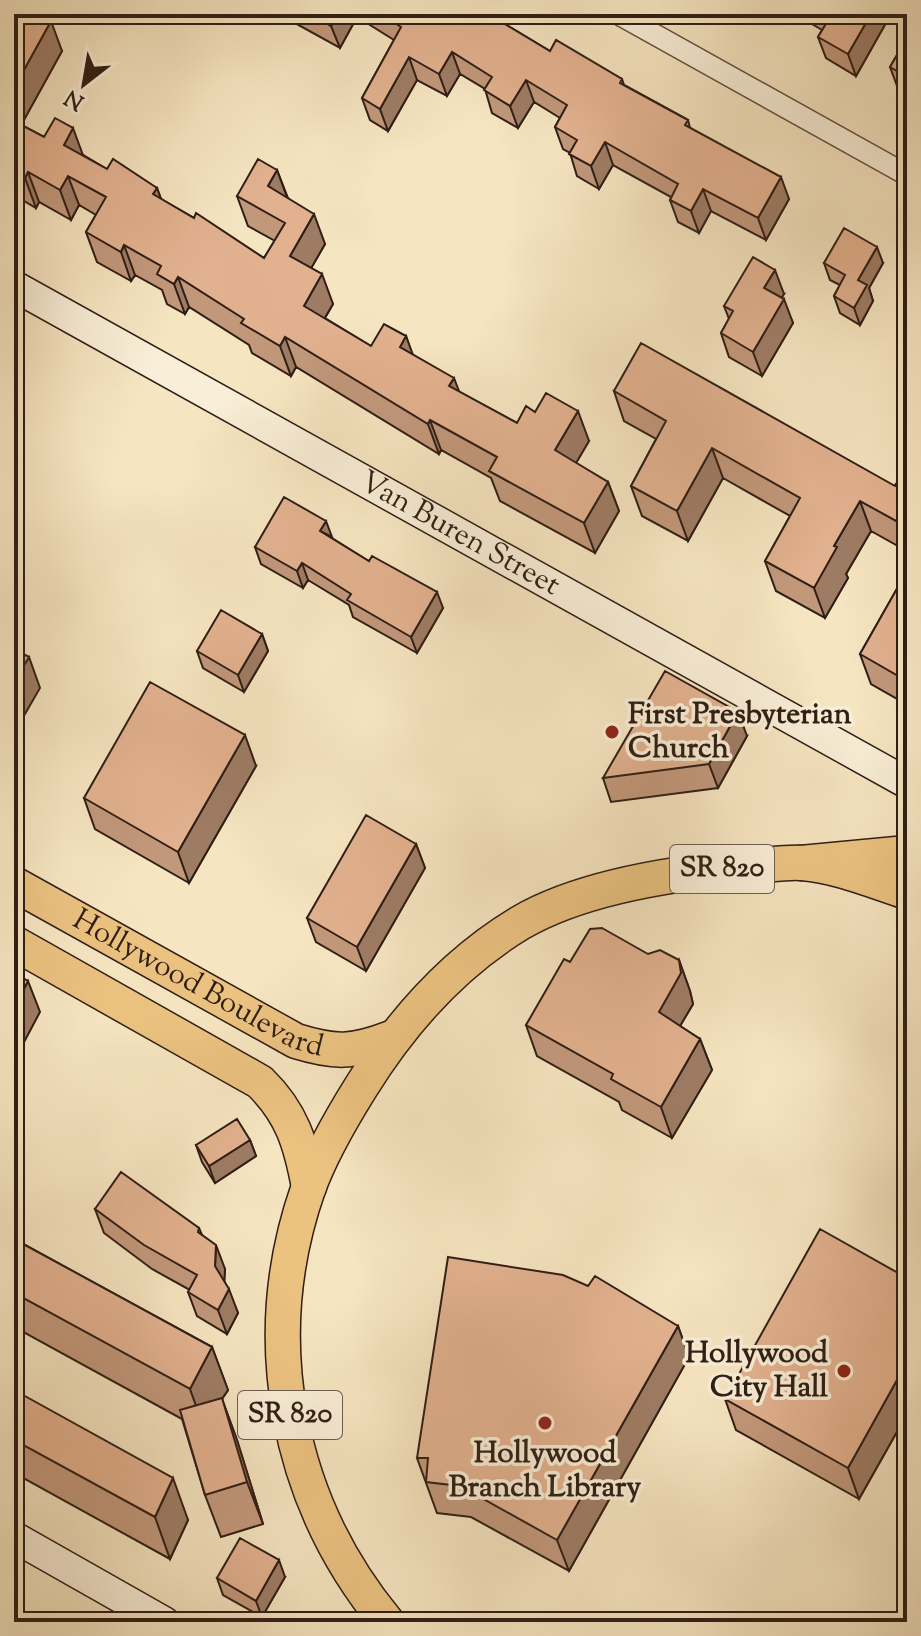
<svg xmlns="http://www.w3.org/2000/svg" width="921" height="1636" font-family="'Sorts Mill Goudy',serif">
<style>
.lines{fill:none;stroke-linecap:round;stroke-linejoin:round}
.minor-casing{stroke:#615040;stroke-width:23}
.secondary-casing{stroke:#2f1e15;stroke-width:33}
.primary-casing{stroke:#2f1e15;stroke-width:37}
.trunk-casing{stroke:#2f1e15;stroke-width:37}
.minor{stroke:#f9eed7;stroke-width:20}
.secondary{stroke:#f9eed7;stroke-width:30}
.primary{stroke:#ebc280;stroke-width:34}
.trunk{stroke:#ebc280;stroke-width:34}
.wall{fill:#c2987b;stroke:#2f1e15;stroke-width:2}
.shaded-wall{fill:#9e7c64;stroke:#2f1e15;stroke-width:2}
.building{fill:#e2b18f;stroke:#2f1e15;stroke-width:2}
.poi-dot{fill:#8f2418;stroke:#f9eed7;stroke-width:3}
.labels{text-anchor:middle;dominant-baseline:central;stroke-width:7;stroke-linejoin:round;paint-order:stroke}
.shield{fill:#f9eed7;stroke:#6c5c4f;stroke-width:2}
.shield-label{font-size:28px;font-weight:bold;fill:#2f1e15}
.street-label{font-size:30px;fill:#2f1e15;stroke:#f9eed7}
.poi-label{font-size:30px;font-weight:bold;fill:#2f1e15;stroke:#f9eed7;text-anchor:start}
</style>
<rect width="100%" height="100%" fill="#f6e5c1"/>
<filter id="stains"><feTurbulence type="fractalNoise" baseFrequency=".0025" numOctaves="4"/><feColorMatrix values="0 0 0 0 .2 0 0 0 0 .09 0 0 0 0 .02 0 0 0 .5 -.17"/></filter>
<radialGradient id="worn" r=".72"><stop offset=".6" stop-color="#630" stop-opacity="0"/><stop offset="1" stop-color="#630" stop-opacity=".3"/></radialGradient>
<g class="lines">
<defs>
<path id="minor" d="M618 14 907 175"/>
<g id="secondary">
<path id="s1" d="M14 286 907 783"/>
<path d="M14 1537 164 1622"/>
</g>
<g id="primary">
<path id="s2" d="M14 884 296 1041C335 1053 352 1053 391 1038"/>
<path d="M14 943 260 1082C292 1113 301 1144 309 1187"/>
<path d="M387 1622C286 1500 256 1338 308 1189 321 1153 341 1119 361 1087 402 1021 452 964 520 923 583 886 681 872 754 866 769 865 786 862 802 863 838 866 873 881 907 892"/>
</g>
<path id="trunk" d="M801 863 907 853"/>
</defs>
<!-- minor casing -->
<use href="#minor" class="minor-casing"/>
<!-- secondary casing -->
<use href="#secondary" class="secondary-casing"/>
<!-- primary casing -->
<use href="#primary" class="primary-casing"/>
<!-- trunk casing -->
<use href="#trunk" class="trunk-casing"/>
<!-- minor -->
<use href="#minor" class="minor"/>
<!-- secondary -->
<use href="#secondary" class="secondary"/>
<!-- primary -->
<use href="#primary" class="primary"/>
<!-- trunk -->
<use href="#trunk" class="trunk"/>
</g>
<!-- wall -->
<path class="wall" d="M14 14 62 51 21 125 44 137 83 155 107 169 157 188 161 199 264 258 275 241 248 226 237 196 277 170 288 198 325 244 311 268 333 304 325 318 371 346 406 336 412 354 459 392 517 423 589 441 576 463 608 482 619 511 595 553 500 501 491 478 441 450 439 454 296 367 291 376 252 353 249 345 189 307 185 314 167 304 162 290 135 275 131 281 97 262 86 232 96 215 79 205 71 220 39 202 36 208 14 195Z
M290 14H488L550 51 622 79 624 85 688 120 690 128 789 199 766 240 711 211 699 233 678 222 670 200 671 197 613 165 599 189 577 176 570 153 563 149 555 127 560 118 534 102 518 128 492 113 485 89 460 74 447 96 417 80 388 131 370 120 362 98 394 40 357 17 340 48 293 22Z
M795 14H891L856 76 826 58 818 37 822 30Z
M907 38V96L899 91 890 67Z
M824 263H883L869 288 873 301 860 325 840 313 834 296 840 285 830 280Z
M784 294 781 298 793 323 762 376 729 357 721 333 729 319 724 306Z
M614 391 895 486 907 466V551L871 531 846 574 848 578 825 618 776 591 765 561 790 516 723 478 688 541 642 516 631 486 656 439 624 421Z
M332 538 443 608 417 653 353 617 349 605 308 580 303 588 261 564 255 547Z
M907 571V715L903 705 904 703 871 684 860 654Z
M262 634 268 651 244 692 203 668 197 651Z
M747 736 718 788 611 802 603 778Z
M256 766 189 883 95 829 84 798Z
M416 844 425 868 366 971 316 942 307 918Z
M648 954 679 960 690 991 693 1004 680 1026 700 1039 712 1070 672 1138 622 1110 619 1102 537 1056 526 1025 570 962Z
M250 1140 256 1156 215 1183 202 1162 196 1145Z
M95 1209 199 1228 202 1235 225 1269 224 1281 238 1313 227 1334 197 1316 188 1292 190 1290 152 1269 104 1233Z
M14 1239 212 1347 228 1390 222 1399 237 1440 263 1524 221 1537 205 1495 182 1419 14 1327Z
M907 1278V1414L859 1499 736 1430 725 1399Z
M678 1326 689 1357 569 1571 471 1517 437 1513 417 1458Z
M14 1390 188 1520 170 1559 14 1473Z
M907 1461V1486L901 1471Z
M285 1577 262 1617 223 1595 217 1578Z"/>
<!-- shaded-wall -->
<path class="shaded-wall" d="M338 14H356L357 17 340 48 331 26Z
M871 14H891L856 76 848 54Z
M51 21 62 51 14 138V88Z
M452 52 460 74 447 96 439 74Z
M409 57 417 80 388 131 380 109Z
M526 80 534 102 518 128 510 106Z
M73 128 84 158 64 145Z
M605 142 613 165 599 189 591 166Z
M277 170 288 200 268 186Z
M28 172 39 202 36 208 25 178Z
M68 176 79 205 71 220 60 190Z
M781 177 789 199 766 240 758 218Z
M157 188 168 218 153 194Z
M703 189 711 211 699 233 691 211Z
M314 214 325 244 301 286 290 256Z
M124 245 135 275 131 281 121 252Z
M877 247 883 263 869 288 873 301 860 325 854 308 858 280Z
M775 270 784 294 773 312 764 288Z
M322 274 333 304 314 336 304 306Z
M178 277 189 307 185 314 174 284Z
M784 299 793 323 762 376 753 352Z
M406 336 417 366 400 347Z
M285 337 296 367 291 376 280 346Z
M454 378 465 407 449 386Z
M578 411 589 441 566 480 555 450Z
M430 420 441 450 439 454 428 424Z
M712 448 723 478 688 541 677 511Z
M608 482 619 511 595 553 584 523Z
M860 501 871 531 846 574 848 578 825 618 814 588 834 546Z
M326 521 332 537 320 531Z
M302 563 308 580 303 588 297 571Z
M437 592 443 608 417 653 411 637Z
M262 634 268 651 244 692 238 675Z
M29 657 40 688 14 733V682Z
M738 712 747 736 718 788 709 764Z
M245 735 256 766 189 883 178 852Z
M416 844 425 868 366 971 357 947Z
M679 960 690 991 693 1004 670 1043 659 1012Z
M28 981 40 1012 14 1061V1008Z
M700 1039 712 1070 672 1138 661 1107Z
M250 1140 256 1156 215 1183 209 1166Z
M216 1245 225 1269 224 1290 215 1266Z
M229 1289 238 1313 227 1334 218 1310Z
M678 1326 689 1357 569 1571 557 1540Z
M212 1347 228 1390 222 1399 237 1440 263 1524 247 1482 205 1431 190 1389Z
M907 1362V1414L859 1499 848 1468Z
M173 1478 188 1520 170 1559 155 1517Z
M279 1560 285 1577 262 1617 256 1601Z"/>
<!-- building -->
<path class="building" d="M14 14H38L51 21 14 88Z
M311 14H338L331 26Z
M381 14H488L550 51 556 40 622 79 620 83 688 120 685 125 781 177 758 218 703 189 691 211 670 200 678 184 605 142 591 166 569 154 577 140 555 127 567 105 526 80 510 106 484 90 492 77 452 52 439 74 409 57 380 109 362 98 401 27Z
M825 14H871L848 54 818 37 830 17Z
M907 38V77L890 67Z
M55 118 73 128 64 145 107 169 113 159 157 188 153 194 194 218 196 213 264 258 285 223 237 196 258 159 277 170 268 186 314 214 290 256 322 274 304 306 371 346 384 324 406 336 400 347 454 378 449 386 517 423 526 406 535 412 546 393 578 411 555 450 608 482 584 523 489 471 497 457 430 420 428 424 285 337 280 346 241 323 244 319 178 277 174 284 157 274 161 266 124 245 121 252 86 232 106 197 68 176 60 190 28 172 25 178 14 171V121L44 137Z
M844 228 877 247 858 280 867 285 854 308 834 296 845 275 824 263Z
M753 257 775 270 764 288 784 299 753 352 721 333 733 311 724 306Z
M641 343 895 486 906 466H907V527L860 501 834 546 837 547 814 588 765 561 800 498 712 448 677 511 631 486 666 421 614 391Z
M284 497 326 521 320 531 369 561 372 556 437 592 411 637 347 600 351 594 302 563 297 571 255 547Z
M907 571V681L860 654Z
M221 610 262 634 238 675 197 651Z
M14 649 29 657 14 682Z
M665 671 738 712 709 764 603 778Z
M150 682 245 735 178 852 84 798Z
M366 815 416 844 357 947 307 918Z
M602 928 648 954 660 950 679 960 681 973 659 1012 700 1039 661 1107 611 1079 613 1074 526 1025 564 959 570 962 590 929Z
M14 973 28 981 14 1008Z
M237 1119 250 1140 209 1166 196 1145Z
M121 1172 199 1228 198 1232 216 1245 215 1266 229 1289 218 1310 188 1292 197 1275 144 1245 95 1209Z
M820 1229 907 1278V1362L848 1468 725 1399Z
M14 1239 212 1347 190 1389 14 1293Z
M448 1257 563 1275 588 1286 595 1276 678 1326 557 1540 460 1486 426 1482 428 1458H417Z
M14 1390 173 1478 155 1517 14 1440Z
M222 1398 247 1482 205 1495 180 1410Z
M907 1461V1474L901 1471Z
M240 1538 279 1560 256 1601 217 1578Z"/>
<!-- markers -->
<g class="poi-dot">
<circle cx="612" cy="732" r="8"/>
<circle cx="844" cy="1371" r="8"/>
<circle cx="545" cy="1423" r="8"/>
</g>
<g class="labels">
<!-- shield labels -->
<g class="shield">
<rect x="670" y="845" width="104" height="48" rx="6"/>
<rect x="238" y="1391" width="104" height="48" rx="6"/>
</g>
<g class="shield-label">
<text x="722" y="869">SR 820</text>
<text x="290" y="1415">SR 820</text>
</g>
<!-- street labels -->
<g class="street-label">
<text stroke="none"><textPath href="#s1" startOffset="510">Van Buren Street</textPath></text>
<text stroke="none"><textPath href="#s2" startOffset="210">Hollywood Boulevard</textPath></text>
</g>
<!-- poi labels -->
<g class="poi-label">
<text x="628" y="715">First Presbyterian<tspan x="628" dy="34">Church</tspan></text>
<text x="828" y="1354" text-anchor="end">Hollywood<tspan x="828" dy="34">City Hall</tspan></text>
<text x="545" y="1454" text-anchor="middle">Hollywood<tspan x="545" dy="34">Branch Library</tspan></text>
</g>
</g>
<!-- margin -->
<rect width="921" height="1636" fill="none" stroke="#f6e5c1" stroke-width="48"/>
<rect x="16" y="16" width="889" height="1604" fill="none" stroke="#2f1e15" stroke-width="4"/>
<rect x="24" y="24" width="873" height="1588" fill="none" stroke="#2f1e15" stroke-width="2"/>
<!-- north arrow -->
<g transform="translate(84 84) rotate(211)" stroke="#f9eed7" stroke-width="6" paint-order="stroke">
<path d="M0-6L14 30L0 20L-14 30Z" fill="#2f1e15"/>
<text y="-12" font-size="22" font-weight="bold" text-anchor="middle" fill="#2f1e15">N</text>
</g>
<rect width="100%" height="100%" filter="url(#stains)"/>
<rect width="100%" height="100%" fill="url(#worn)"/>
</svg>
